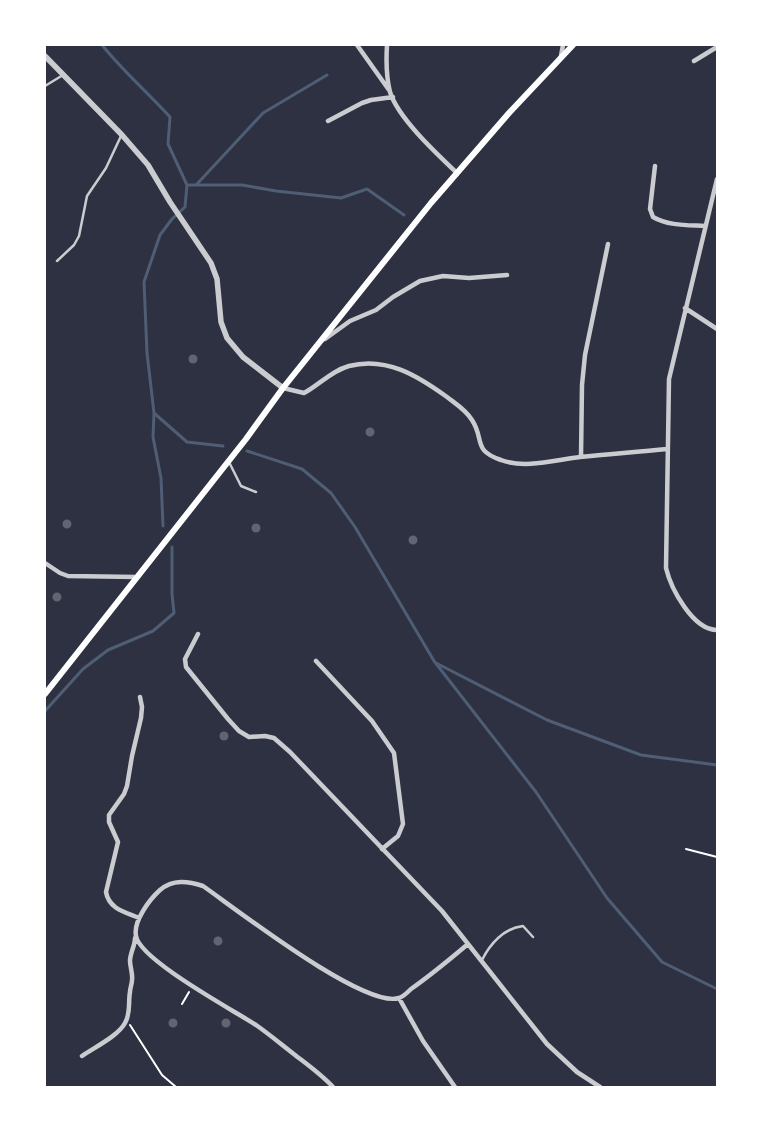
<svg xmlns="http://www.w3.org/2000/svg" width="762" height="1132" font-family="Overpass,sans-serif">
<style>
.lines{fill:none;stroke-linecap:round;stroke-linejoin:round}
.stream{stroke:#4f5d75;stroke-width:3}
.building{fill:#626471}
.path{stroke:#fff;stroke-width:2}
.service{stroke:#caccd0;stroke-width:2.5}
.minor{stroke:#caccd0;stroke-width:4.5}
.tertiary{stroke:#caccd0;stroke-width:5.5}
.secondary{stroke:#fff;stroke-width:6}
</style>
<rect width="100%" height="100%" fill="#2d3142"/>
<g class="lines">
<!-- stream -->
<path class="stream" d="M102 45C123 71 147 92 170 117L168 144 187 185 185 207 172 219 160 235 144 282 147 353 154 413 187 442 223 446
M197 184 263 113 327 75
M187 185H242L276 191 341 198 367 189 404 215
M154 413 153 437 161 478 163 526
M247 451 302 469 331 493 355 527 434 661 536 792 607 898 662 962 717 989
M436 663 547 720 641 755 717 765
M45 711 83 669 108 650 153 631 174 613 172 594V547"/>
</g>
<!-- building -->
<path class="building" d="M188.5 359a4.5 4.5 0 1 1 9 0a4.5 4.5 0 1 1-9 0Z
M365.5 432a4.5 4.5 0 1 1 9 0a4.5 4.5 0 1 1-9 0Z
M62.5 524a4.5 4.5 0 1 1 9 0a4.5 4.5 0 1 1-9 0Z
M251.5 528a4.5 4.5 0 1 1 9 0a4.5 4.5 0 1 1-9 0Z
M408.5 540a4.5 4.5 0 1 1 9 0a4.5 4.5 0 1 1-9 0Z
M52.5 597a4.5 4.5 0 1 1 9 0a4.5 4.5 0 1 1-9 0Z
M219.5 736a4.5 4.5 0 1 1 9 0a4.5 4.5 0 1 1-9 0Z
M213.5 941a4.5 4.5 0 1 1 9 0a4.5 4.5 0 1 1-9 0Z
M168.5 1023a4.5 4.5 0 1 1 9 0a4.5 4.5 0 1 1-9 0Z
M221.5 1023a4.5 4.5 0 1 1 9 0a4.5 4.5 0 1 1-9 0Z"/>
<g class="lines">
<!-- path -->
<path class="path" d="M686 849 717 857
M182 1004 189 992
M130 1025 162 1075 176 1087"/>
<!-- service -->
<path class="service" d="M45 86 63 75
M57 261 74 245 79 236 87 196 106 168 121 136
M229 462 241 486 256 492
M482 960C490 944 504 928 523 926L533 937"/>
<!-- minor -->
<path class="minor" d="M357 45 389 90
M387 45C386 61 386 76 390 92 398 118 437 154 457 173
M561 56 563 45
M694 61 717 47
M328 121 362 103 371 100 393 97
M655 166 650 209 653 217C668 226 689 225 705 226
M717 179 669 379 666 568C671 589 693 630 717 630
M685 308 717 329
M325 339 350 321 376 310 393 297 420 281 443 276 469 278 507 275
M283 388 304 393C319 385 331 371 349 366 386 356 418 376 447 397 456 404 466 410 472 420 485 440 472 450 501 460 525 469 555 460 580 457 609 454 638 452 667 449
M581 457 582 385 585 355 608 244
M45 563 60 573 68 576 137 577
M198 634 185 659 186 667 228 719 239 731 249 737 265 736 274 738 290 752 442 911 547 1044 577 1072 600 1087
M316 661 372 721 394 753 403 824 398 836 382 849
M139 918C125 912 109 909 106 892L118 842 109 822V815L124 794 127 786 132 756 141 718 142 707 140 697
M399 998 423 1041 455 1087
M82 1056C95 1047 118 1036 125 1023 131 1013 128 1002 130 992 130 988 132 984 132 980 133 974 130 967 130 961 130 953 135 946 135 938
M333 1087C322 1075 308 1065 295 1055 282 1045 269 1034 256 1025 233 1010 140 960 136 936 133 921 150 899 160 890 173 879 188 881 203 886 236 909 364 1009 399 998 403 997 408 992 411 989 431 975 449 960 468 944"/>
<!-- tertiary -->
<path class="tertiary" d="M45 56 122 135 148 165 170 202 211 263 217 279 221 322 227 338 243 357 283 388"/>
<!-- secondary -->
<path class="secondary" d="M45 694 246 439 283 388 431 203 509 113 573 45"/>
</g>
<!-- border -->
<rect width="762" height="1132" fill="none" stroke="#ffffff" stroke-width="92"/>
</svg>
